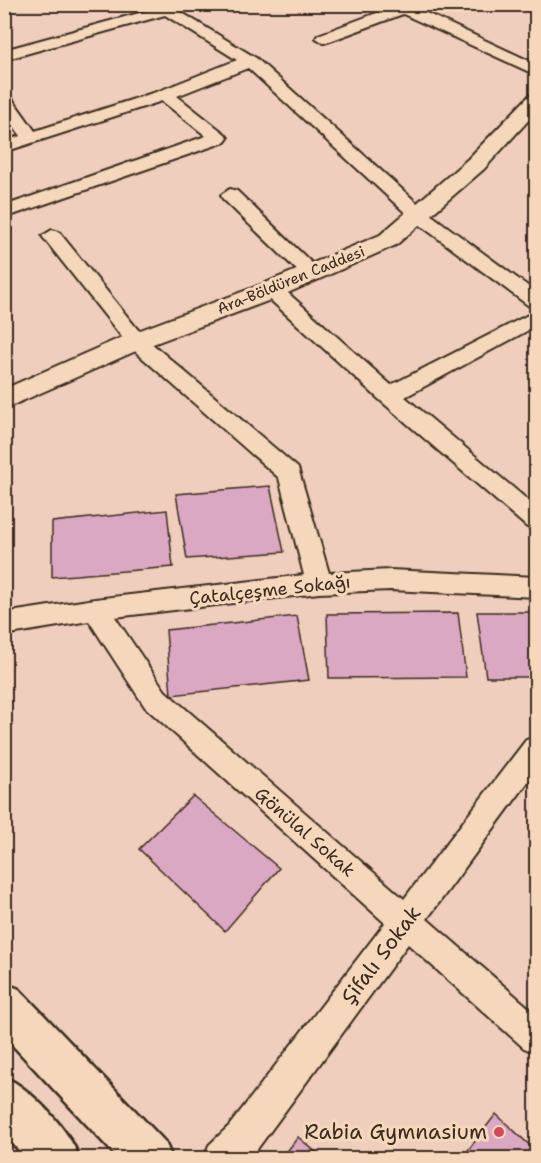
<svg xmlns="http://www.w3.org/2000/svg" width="541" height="1163" font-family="'Shantell Sans',sans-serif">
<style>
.building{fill:#dba8c3;stroke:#3b2a1e;stroke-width:1.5}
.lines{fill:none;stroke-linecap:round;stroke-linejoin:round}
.minor-casing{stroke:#3b2a1e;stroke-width:4}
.tertiary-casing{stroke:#3b2a1e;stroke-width:4}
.primary-casing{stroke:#3b2a1e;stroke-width:5}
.minor{fill:#f5d8bb;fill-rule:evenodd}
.tertiary{fill:#f5d8bb;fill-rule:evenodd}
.primary{fill:#f5d8bb;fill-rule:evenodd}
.poi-dot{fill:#d1495b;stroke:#f5d8bb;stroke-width:2}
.labels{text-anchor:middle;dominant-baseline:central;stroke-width:6;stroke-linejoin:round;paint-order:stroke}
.far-street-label{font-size:15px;fill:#3b2a1e;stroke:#f5d8bb}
.street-label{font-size:18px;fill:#3b2a1e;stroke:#f5d8bb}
.near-street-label{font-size:21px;fill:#3b2a1e;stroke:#f5d8bb}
.near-poi-label{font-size:21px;fill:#3b2a1e;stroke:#f5d8bb;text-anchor:end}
</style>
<rect width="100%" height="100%" fill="#f0cebd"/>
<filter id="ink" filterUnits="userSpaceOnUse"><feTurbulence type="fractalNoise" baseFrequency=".0167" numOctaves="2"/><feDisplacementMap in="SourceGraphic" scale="12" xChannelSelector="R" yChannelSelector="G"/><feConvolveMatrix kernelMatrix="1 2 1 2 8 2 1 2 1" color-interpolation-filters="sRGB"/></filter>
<g filter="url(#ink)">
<!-- building -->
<path class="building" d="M270 486 284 552 187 559 176 494Z
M167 510 173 567 52 577V522Z
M477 612H536V677H486Z
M458 613 466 677 329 678 327 614Z
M297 616 309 680 171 695 166 630Z
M193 796 279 868 225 931 139 849Z
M496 1114 536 1151V1158H462Z
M298 1137 323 1158H282Z"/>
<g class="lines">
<defs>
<path id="minor" d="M150 4H183L185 7 179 11 256 58 426 211 536 292V307L529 306 412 219 248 68 177 96 225 134 228 138 225 142 4 218V206L206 136 162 101 4 152V141L21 136 4 113V95L10 96 35 131 159 91 237 60 165 15 4 60V50L154 9Z
M387 4H407L536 64V75L403 14 330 41 324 43 316 38 318 35 390 8Z
M230 189 237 191 319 270 322 274 319 278H305L223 199 221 195Z
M52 230 59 232 143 336 298 468 329 573 390 570 536 577V597L390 590 319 593 115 617 165 691 404 899 526 740 536 737V771L427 919 536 1014V1053L524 1048 408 944 255 1152 247 1158H204L209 1145 229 1126 385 923 145 707 89 621 4 635V613L95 599 304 575 279 478 129 346 42 236Z
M272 284 279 285 391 385 536 311V326L405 397 536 507V529L527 527 381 401 265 295 262 290 265 285Z"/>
<path id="tertiary" d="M536 94V112L484 169 396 245 281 296 145 347 4 409V389L127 335 263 284 380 235 468 159 529 96Z"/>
<path id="primary" d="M4 983 19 989 165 1142 172 1158H118L4 1036Z
M4 1077C30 1087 71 1132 79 1158H26L4 1134Z"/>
</defs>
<!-- minor casing -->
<use href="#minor" class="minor-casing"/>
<!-- tertiary casing -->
<use href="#tertiary" class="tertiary-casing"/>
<!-- primary casing -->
<use href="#primary" class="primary-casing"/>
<!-- minor -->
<use href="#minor" class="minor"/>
<!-- tertiary -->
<use href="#tertiary" class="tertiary"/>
<!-- primary -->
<use href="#primary" class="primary"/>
</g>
</g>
<!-- markers -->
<circle class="poi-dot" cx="499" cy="1132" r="6"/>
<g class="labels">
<!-- far-street labels -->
<g class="far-street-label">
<text transform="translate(291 280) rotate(-22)">Ara-Böldüren Caddesi</text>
</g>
<!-- street labels -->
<g class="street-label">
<text transform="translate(270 590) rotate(-6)">Çatalçeşme Sokağı</text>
<text transform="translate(305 832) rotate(41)">Gönülal Sokak</text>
</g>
<!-- near-street labels -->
<g class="near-street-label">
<text transform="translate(381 955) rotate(-53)">Şifalı Sokak</text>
</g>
<!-- near-poi labels -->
<g class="near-poi-label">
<text x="487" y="1132">Rabia Gymnasium</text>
</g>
</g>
<!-- margin -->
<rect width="541" height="1163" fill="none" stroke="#f5d8bb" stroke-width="24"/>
<rect x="12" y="12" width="517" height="1139" fill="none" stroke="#3b2a1e" stroke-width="2" filter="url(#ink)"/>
</svg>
